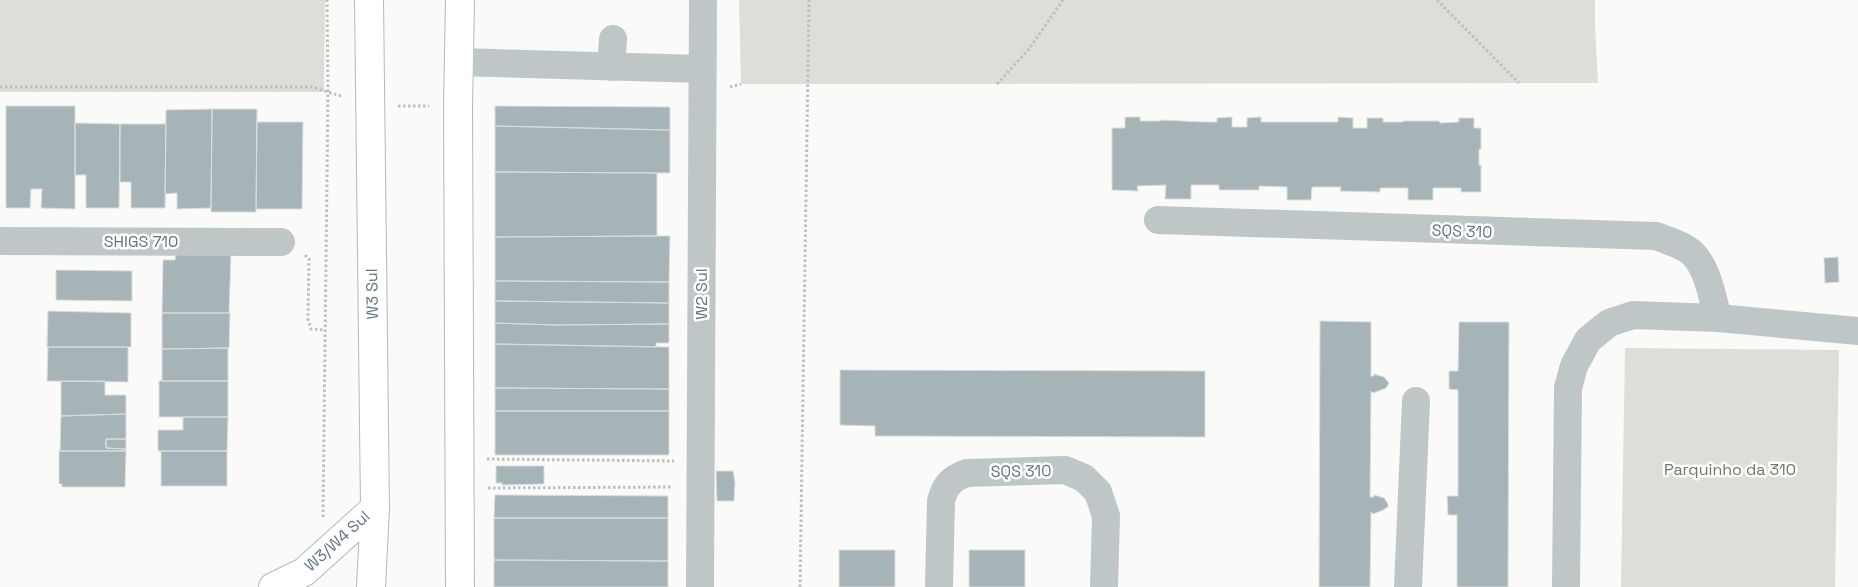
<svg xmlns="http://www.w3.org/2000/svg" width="1858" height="587" font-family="'Space Grotesk',sans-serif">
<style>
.green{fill:#dbdfd7}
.building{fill:#a7b4b7;stroke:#dcdcda}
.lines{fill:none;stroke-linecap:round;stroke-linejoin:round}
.major-casing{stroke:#b2babd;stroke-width:30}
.path{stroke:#bbc0c2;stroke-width:3;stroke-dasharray:2.5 2.5;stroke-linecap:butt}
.minor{stroke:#bec6c8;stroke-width:28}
.major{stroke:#fff;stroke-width:28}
.labels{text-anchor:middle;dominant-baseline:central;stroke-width:5;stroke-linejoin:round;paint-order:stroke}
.street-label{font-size:16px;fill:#5f767d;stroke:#fff}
.park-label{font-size:16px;fill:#6c7a63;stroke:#fff}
</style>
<rect width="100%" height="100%" fill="#fafaf8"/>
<!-- green -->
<path class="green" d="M0 0H325L324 92H0Z
M739 0H1595V26L1598 83 741 84Z
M1625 348 1839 350 1835 587H1621Z"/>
<!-- building -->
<path class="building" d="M6 106H75V209L41 208 42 189H31L30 208H6Z
M495 106 670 107V130L495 126Z
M212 109H257L256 212H211Z
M212 109 211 208 177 209V193L165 194 166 110Z
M1125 117H1140V121H1160V120L1203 122H1217V118L1232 117V127H1247V118L1261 117V122H1338V117L1353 118V128H1367V118H1383V122H1403V121H1439L1440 123 1459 122V118H1474V128H1481V149H1479V165H1481V192H1461V188H1433V200H1408V188H1380V192L1340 191 1341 187H1312L1311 200H1287V187L1259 186V190H1219V185H1191V199H1165L1166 185 1137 186 1138 191 1112 190V128H1125Z
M257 122H303L302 209H256Z
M75 123 120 124 119 208H86V175H75Z
M120 124H166L165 208H131V182H120Z
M495 126 670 130V173L495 172Z
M495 172 657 173V236L495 237Z
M657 236H670L669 282 495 281V237Z
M176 252 231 253 229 313H162L163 260H175Z
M1838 257 1839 282 1825 283 1824 258Z
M56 270 132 271V301L56 300Z
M495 281 669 282V303L495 301Z
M495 301 669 303V324L554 325 495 323Z
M48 311 131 313V347H47Z
M162 313H230L229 348 162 349Z
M1320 321 1371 322V376H1374V374L1384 377 1389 383 1386 388 1373 393 1371 391 1370 497H1374V495L1384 498 1388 504V507L1383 510 1373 514 1371 512 1370 587H1319Z
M1459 322H1509L1508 587H1457V515H1448L1447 496H1458V390L1449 389V371H1458Z
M495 323 554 325 669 324V343H656V347L495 344Z
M495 344 669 347V389L495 388Z
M48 347H128V382L47 381Z
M228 348V381H162V349Z
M840 370 1205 371V437L875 436V426L840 425Z
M61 381H105V395H126V414L61 416Z
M159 381H228V417H159Z
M495 388 669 389V411H495Z
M495 411H669V455H495Z
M126 414V439H106V448L126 449V451H60L61 416Z
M183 417H228L227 451H158V430H183Z
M106 439H126V449L106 448Z
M59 451H126L125 487H62V484H59Z
M161 451H227V486H161Z
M496 466H544V484L502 485V483H496Z
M716 471H733L735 483 734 501H717Z
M495 495 668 496V518H494Z
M494 518H668V561L494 560Z
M839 550H895V587H839Z
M969 550H1025V587H969Z
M494 560 668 561V587H494Z"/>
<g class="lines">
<defs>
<path id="major" d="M369 0 375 508 371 587
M460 0 458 107 460 587
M273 587 304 572 375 508"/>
</defs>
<!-- major casing -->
<use href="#major" class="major-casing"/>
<!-- path -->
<path class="path" d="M1437 0 1519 83
M997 84 1029 49 1063 0
M0 87H312L341 96
M730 87 741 84
M398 106H429
M305 255 309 259 308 319 311 329 325 330
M487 459 674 461
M488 488 672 487
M323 517 328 92 327 0
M800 587 809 0"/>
<!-- minor -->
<path class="minor" d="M459 62 702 69
M611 67 613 39
M1158 220 1656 236C1668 241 1685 245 1694 255 1709 272 1712 297 1718 318
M0 241 281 242
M700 587 703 0
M939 587 941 501C945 485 952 478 967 473L1065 470 1084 478 1098 492 1106 516 1104 587
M1408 587 1416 401
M1566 587 1568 388 1574 366 1588 340 1609 323 1633 315 1718 318 1858 331"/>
<!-- major -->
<use href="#major" class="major"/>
</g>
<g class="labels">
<!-- street labels -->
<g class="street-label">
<text transform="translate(1462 231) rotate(2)">SQS 310</text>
<text x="141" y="241">SHIGS 710</text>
<text transform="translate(372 294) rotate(-91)">W3 Sul</text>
<text transform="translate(701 294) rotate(-90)">W2 Sul</text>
<text transform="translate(1021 471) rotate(-1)">SQS 310</text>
<text transform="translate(337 541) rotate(-42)">W3/W4 Sul</text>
</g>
<!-- park labels -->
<g class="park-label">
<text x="1730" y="469">Parquinho da 310</text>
</g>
</g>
</svg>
